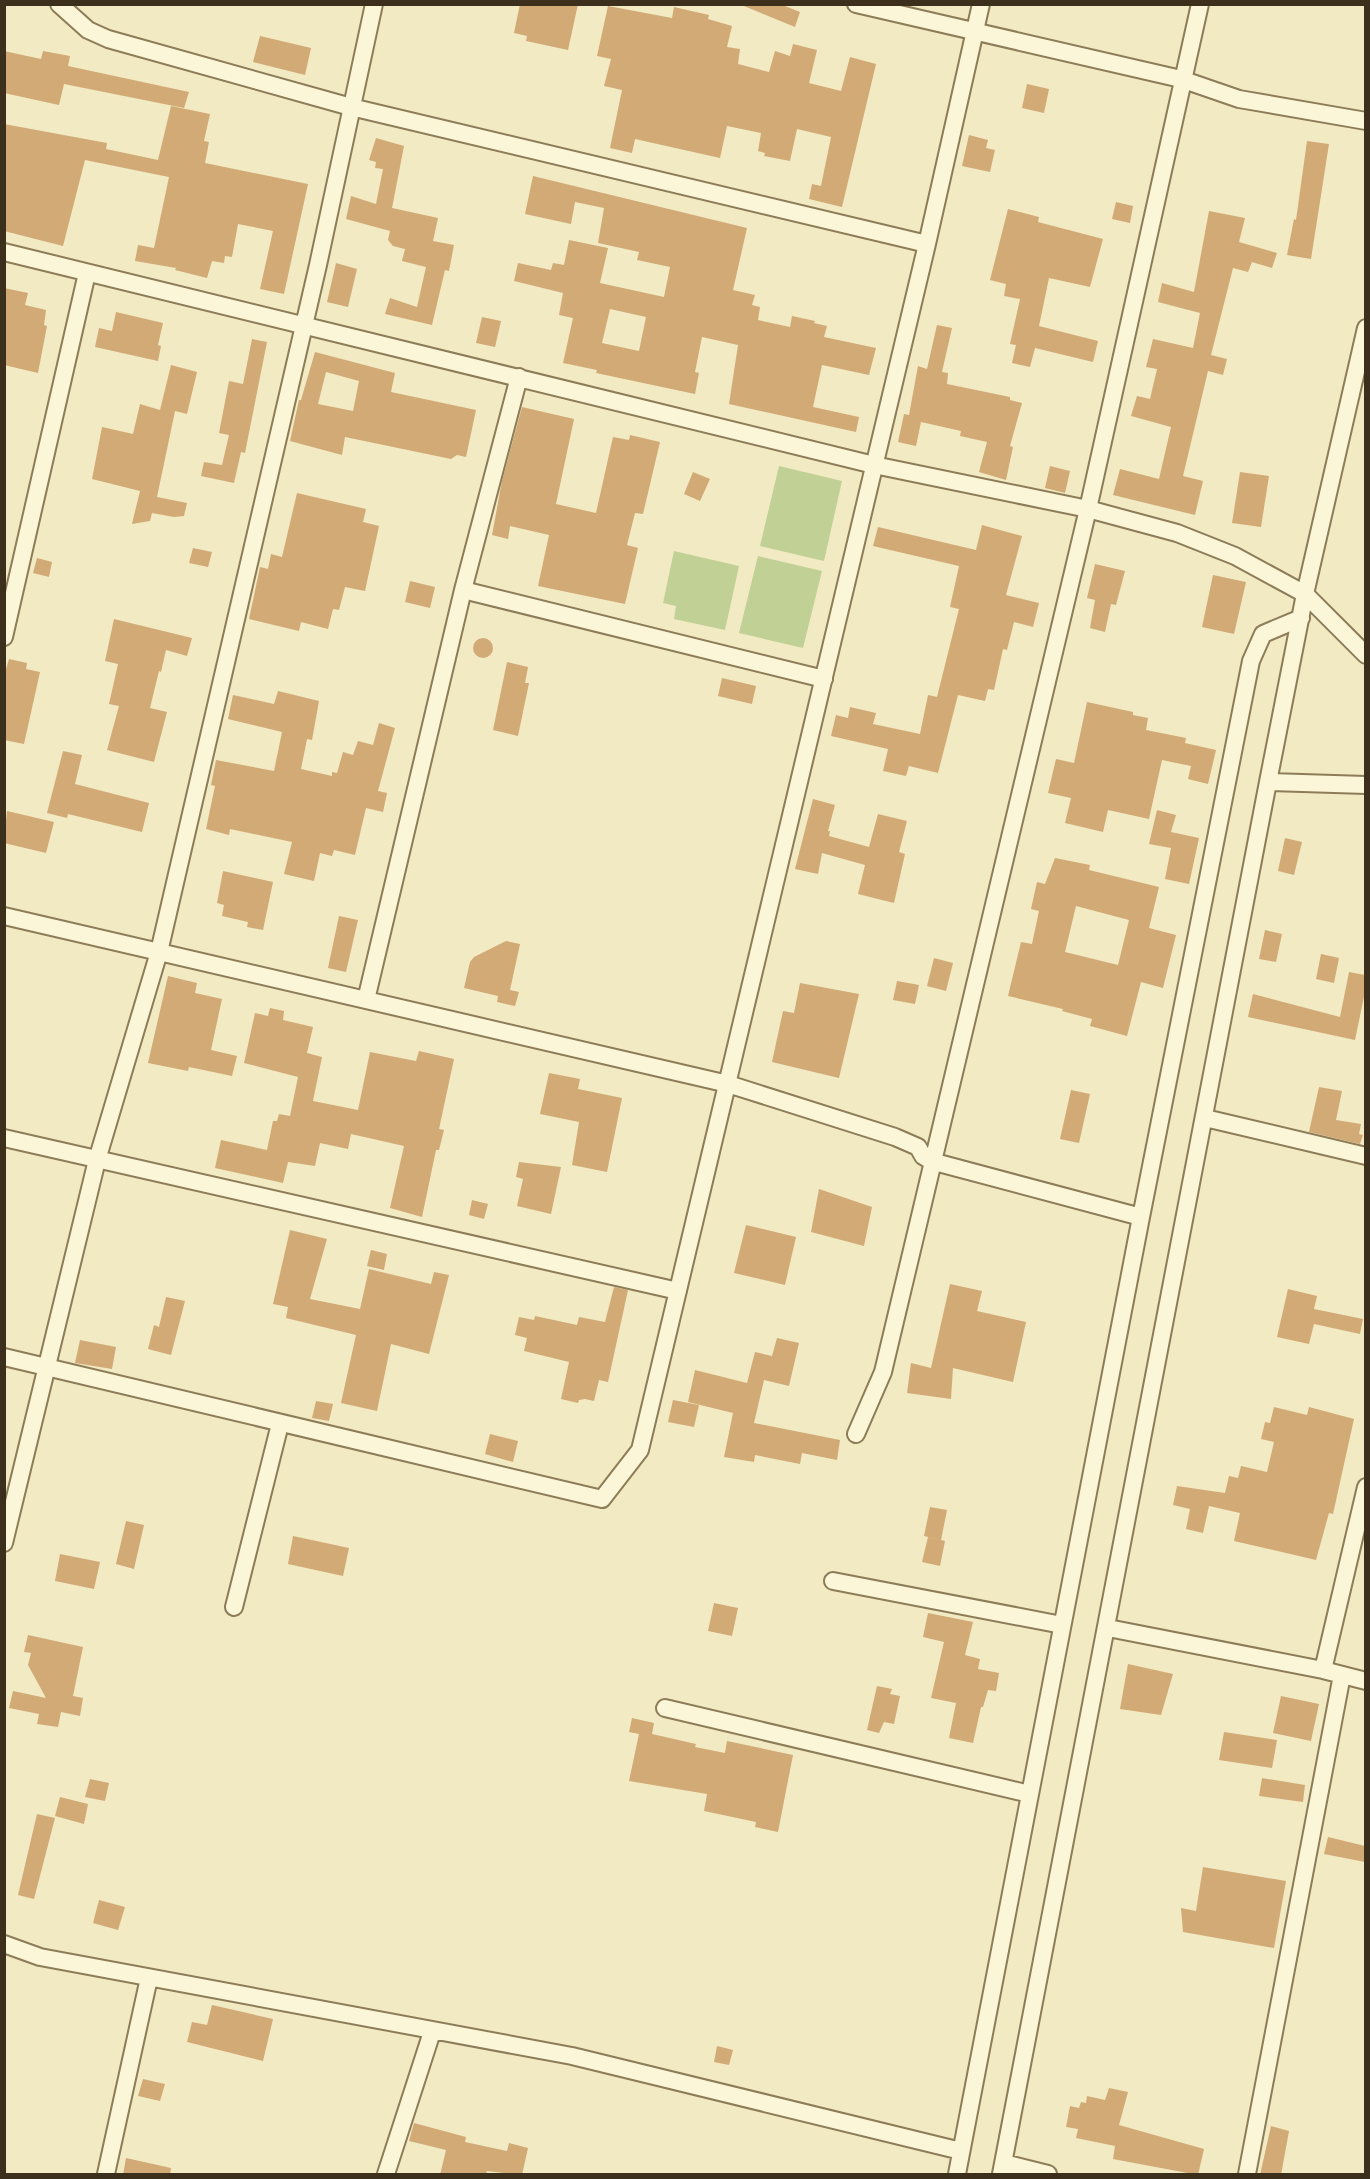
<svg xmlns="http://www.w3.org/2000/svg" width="1370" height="2179" font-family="'Crimson Pro',serif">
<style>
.green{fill:#c1d095}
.building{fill:#d2aa76;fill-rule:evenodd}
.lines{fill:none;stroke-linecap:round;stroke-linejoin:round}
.street-casing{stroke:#8d7c58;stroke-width:20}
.street{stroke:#fbf6d7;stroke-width:16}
</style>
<rect width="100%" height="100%" fill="#f1eac3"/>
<!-- green -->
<path class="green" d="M779 466 842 481 824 561 760 546Z
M674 551 739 566 725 630 674 619 676 606 663 603Z
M758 556 822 571 803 648 739 633Z"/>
<!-- building -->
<path class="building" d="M520 4H578L568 50 526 41 527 36 514 33Z
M739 4H780L800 12 795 27Z
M608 6 672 18 674 7 709 15 708 19 732 26 727 47 740 49 738 64 769 72 775 51 790 56 793 44 817 50 809 83 841 91 850 57 876 64 842 207 809 199 812 184 821 186 831 137 797 129 790 161 764 156 765 153 758 151 761 133 727 126 720 158 635 139 632 153 610 148 622 90 604 86 611 59 597 56Z
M260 36 311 48 305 75 253 62Z
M4 51 41 59 43 51 70 56 68 66 189 92 184 108 64 84 59 105 4 93Z
M1027 84 1049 89 1044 113 1022 108Z
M171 106 210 114 204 141 209 142 205 163 308 184 284 294 260 289 273 231 238 224 232 257 225 256 224 263 212 261 207 278 175 270 176 268 135 261 138 245 154 248 169 177 154 174 85 160 63 246 4 231V124L107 143 106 149 158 160Z
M969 135 988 140 986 148 995 150 990 172 962 166Z
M376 138 404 146 392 208 438 218 433 241 454 245 449 271 445 270 432 325 385 314 390 298 417 307 426 267 402 261 405 249 393 246 388 240 390 231 346 219 351 196 376 204 383 169 375 168 376 162 369 160Z
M1307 141 1329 144 1311 259 1287 255 1294 219 1296 220Z
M533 176 747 228 733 290 755 295 752 305 760 307 758 320 790 327 792 316 815 321 814 323 827 326 824 337 876 348 869 375 822 365 813 407 859 417 856 432 729 404 738 345 702 337 695 372 699 373 695 394 596 373 597 370 563 363 573 318 559 315 563 293 514 281 518 263 551 270 553 263 564 265 569 240 608 248 600 283 664 297 670 267 637 260 639 252 598 243 604 208 575 202 571 224 525 214ZM610 309 646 317 639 351 602 343Z
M1116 202 1133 206 1130 223 1112 219Z
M1008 209 1039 217 1038 222 1103 239 1090 287 1049 278 1039 326 1098 341 1093 362 1035 348 1030 367 1012 363 1016 345 1010 344 1020 299 1004 296 1006 284 990 280Z
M1209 211 1245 218 1239 242 1277 253 1272 268 1252 262 1248 272 1233 268 1211 355 1227 359 1223 375 1208 371 1183 476 1203 481 1195 515 1113 495 1120 469 1159 479 1171 427 1131 416 1137 396 1150 399 1157 369 1146 367 1153 339 1193 348 1200 313 1158 302 1162 283 1194 292Z
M336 263 357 269 348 307 327 302Z
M4 288 28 293 25 305 46 310 44 325 47 326 38 373 4 365Z
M116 312 163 323 158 345 161 346 158 361 95 347 99 328 112 331Z
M482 317 501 321 495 347 476 343Z
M937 325 952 328 942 372 948 373 947 384 1010 397V400L1022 403 1010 446 1013 447 1006 480 979 472 987 442 960 436 961 431 921 422 916 446 898 442 904 414 909 415 918 366 927 369Z
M252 339 267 342 245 453 241 452 234 483 201 476 204 462 222 465 229 435 219 433 229 381 243 384Z
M315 352 395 373 391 392 476 410 466 457 457 455 451 459 345 437 342 455 290 441 299 400H301ZM326 372 359 381 353 411 318 404Z
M171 365 197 372 187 414 175 411 157 497 187 503 184 516 174 517 152 513 150 521 132 524 140 491 92 479 102 427 133 434 140 404 160 410Z
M522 407 574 419 556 504 596 513 613 437 629 440 630 435 660 442 643 514 635 513 627 545 638 548 625 604 538 586 549 535 510 526 508 539 492 535 502 481Z
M1050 466 1070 471 1065 493 1045 488Z
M693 472 710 479 700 501 684 494Z
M1240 472 1269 476 1261 527 1232 523Z
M297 493 366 509 363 522 379 526 365 591 345 587 339 610 333 609 328 629 301 622 299 631 249 619 260 567 268 569 271 554 282 557Z
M982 525 1022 536 1006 595 1039 603 1033 627 1014 622 1007 650 1003 649 994 690 988 689 985 701 958 695 938 773 909 766 906 776 883 771 888 749 831 736 836 715 848 718 850 707 876 713 873 724 920 734 928 695 937 697 959 609 950 607 959 566 873 546 878 527 976 550Z
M193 548 212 552 208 567 189 563Z
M37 558 52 562 49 577 33 573Z
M1095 564 1125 571 1116 605 1111 604 1105 632 1090 628 1095 600 1087 598Z
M1213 575 1246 582 1234 634 1202 627Z
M410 581 435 587 430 608 405 602Z
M114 619 192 638 187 656 166 650 161 672 159 671 150 708 167 712 154 762 107 750 119 706 109 704 118 664 105 661Z
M473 648a10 10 0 1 1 20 0a10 10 0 1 1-20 0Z
M9 659 27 663 26 669 40 672 24 744 4 740V676Z
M507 662 528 667 525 683H529L518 736 493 730Z
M722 678 756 686 752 704 718 696Z
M278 691 319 701 312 740 307 739 301 769 332 776V772L337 773 343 752 353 755 358 741 373 745 379 723 395 728 378 791 387 793 383 812 366 808 355 855 334 850 332 856 320 853 314 881 284 874 292 842 230 829 229 835 206 829 215 786 211 785 216 760 274 771 282 732 228 719 233 695 274 704Z
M1087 702 1133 712V715L1148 718 1146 730 1186 738 1185 743 1216 750 1208 784 1188 779 1191 766 1162 760 1149 819 1108 810 1103 832 1065 823 1071 798 1048 793 1056 759 1074 763Z
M63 751 82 755 75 784 149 803 142 832 68 814 67 818 47 813Z
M813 799 835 805 828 831H830L829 836 869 847 878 814 907 821 899 852 905 854 894 903 858 894 865 865 822 853 818 874 795 869Z
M1157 810 1176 815 1171 832 1199 838 1189 884 1165 879 1171 848 1149 844Z
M7 811 54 822 46 853 4 843Z
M1285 838 1302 842 1294 875 1278 871Z
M1055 858 1090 865 1089 870 1159 887 1149 928 1176 935 1163 988 1141 982 1127 1036 1090 1026 1092 1019 1062 1011 1063 1009 1008 996 1021 942 1032 944 1039 911 1031 909 1037 882 1045 884ZM1076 906 1129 920 1118 965 1065 952Z
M223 871 273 882 263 930 247 927 248 922 222 916 224 905 217 903Z
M339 916 358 920 346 972 328 968Z
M1265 930 1282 934 1276 962 1259 959Z
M506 941 520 944 510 990 519 992 515 1006 497 1002 498 996 464 988 470 962 474 957Z
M1321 954 1339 958 1334 983 1316 979Z
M934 958 953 963 946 991 927 986Z
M1349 972 1365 975V992L1355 1040 1248 1017 1253 994 1340 1017Z
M168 976 197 983 195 993 222 999 211 1050 237 1056 232 1076 189 1067 188 1071 148 1063Z
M897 981 919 985 915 1004 893 1000Z
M800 983 859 994 839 1078 772 1062 783 1011 794 1013Z
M270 1008 284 1011 283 1020 313 1027 307 1053 322 1057 313 1101 358 1110 370 1052 416 1061 419 1051 454 1059 439 1129 444 1130 439 1150H436L422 1217 390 1208 404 1146 351 1134 348 1149 320 1143 315 1166 288 1162 283 1183 215 1168 221 1140 267 1150 273 1121H277L279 1114 290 1116 298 1077 244 1063 255 1013 268 1016Z
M549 1073 580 1079 578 1089 622 1098 607 1172 572 1165 579 1122 540 1114Z
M1319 1087 1342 1091 1336 1120 1361 1124 1359 1134 1363 1135 1360 1144 1309 1132Z
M1071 1090 1090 1094 1079 1143 1060 1139Z
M519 1162 561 1167 551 1214 517 1206 523 1179 516 1177Z
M819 1189 872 1207 864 1246 811 1232Z
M472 1200 488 1204 484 1219 469 1215Z
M746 1225 796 1237 785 1285 734 1273Z
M290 1230 327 1239 310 1299 360 1309 369 1269 431 1284 434 1272 449 1275 429 1354 391 1344 377 1411 341 1403 356 1335 286 1318 288 1307 273 1304Z
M371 1250 387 1254 384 1270 367 1266Z
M950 1284 982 1291 977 1311 1026 1322 1013 1382 953 1368 951 1399 907 1393 911 1363 931 1368Z
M614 1287 628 1290 608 1382 599 1380 594 1401 585 1399 579 1400 578 1403 561 1399 569 1362 524 1351 527 1338 515 1335 519 1317 534 1320 535 1316 577 1325 579 1317 605 1322Z
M1288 1289 1317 1296 1314 1309 1363 1319 1360 1334 1314 1324 1309 1344 1277 1337Z
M166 1297 185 1301 171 1355 148 1349 154 1325 159 1327Z
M777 1338 799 1343 789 1386 764 1380 754 1423 840 1440 837 1460 802 1453 800 1464 755 1455 754 1462 724 1457 733 1413 688 1402 695 1370 747 1383 755 1352 772 1356Z
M80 1340 116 1347 112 1369 75 1363Z
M673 1400 699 1405 694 1427 668 1422Z
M316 1401 333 1404 329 1421 312 1418Z
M1274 1407 1307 1415 1309 1407 1354 1419 1333 1514 1329 1513 1316 1560 1234 1541 1240 1513 1209 1506 1203 1533 1186 1529 1190 1509 1173 1505 1177 1486 1225 1493 1229 1476 1238 1478 1241 1466 1267 1472 1274 1442 1261 1439 1265 1422 1270 1423Z
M490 1434 518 1441 513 1462 485 1454Z
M930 1507 947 1510 941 1540 924 1536Z
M126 1521 144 1525 134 1569 116 1564Z
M293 1536 349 1548 343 1576 288 1564Z
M928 1537 945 1541 940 1566 922 1562Z
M60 1554 100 1562 94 1589 55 1581Z
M714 1603 738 1608 732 1636 708 1631Z
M928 1613 973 1622 965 1655 980 1659 978 1669 999 1673 996 1691 988 1690 983 1707H981L973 1743 949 1738 956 1703 931 1698 944 1642 923 1637Z
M28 1635 83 1647 73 1696 83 1698 80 1716 61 1712 58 1727 37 1724 39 1714 9 1708 13 1691 46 1698 28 1665 31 1653 24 1652Z
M1128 1664 1173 1674 1161 1715 1120 1709Z
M877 1686 892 1689 890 1694 900 1696 894 1724 884 1722 879 1733 867 1730Z
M1281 1696 1319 1704 1311 1741 1273 1733Z
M632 1718 654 1723 652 1734 696 1744 695 1747 725 1753 727 1741 793 1755 778 1832 755 1827 756 1822 704 1811 707 1794 629 1781 639 1734 629 1732Z
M1224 1732 1277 1740 1272 1768 1219 1760Z
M1262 1778 1305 1785 1303 1802 1259 1796Z
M90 1779 109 1783 105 1801 85 1797Z
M60 1797 88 1804 84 1824 55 1816Z
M37 1814 55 1818 34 1899 18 1895Z
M1328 1837 1365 1846V1862L1324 1854Z
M1203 1867 1286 1881 1274 1948 1183 1932 1181 1908 1196 1911Z
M99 1900 125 1907 118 1930 93 1923Z
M212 2005 273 2019 263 2061 187 2042 192 2022 207 2025Z
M717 2046 733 2050 729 2065 714 2062Z
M143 2079 165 2084 160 2101 138 2096Z
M1109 2088 1128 2092 1119 2125 1204 2149 1198 2175 1113 2159 1115 2146 1076 2138 1078 2129 1066 2127 1070 2106 1079 2108 1081 2102 1086 2103 1087 2096 1105 2100Z
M414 2123 466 2137 465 2142 507 2151 509 2143 528 2148 522 2175 487 2171 486 2175H440L446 2150 409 2141Z
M1271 2126 1289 2131 1281 2175H1260Z
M126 2158 171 2168 170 2175H123Z"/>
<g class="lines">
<defs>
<path id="street" d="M59 4 88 30 108 39 351 107 927 244
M856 4 1181 79 1239 99 1366 121
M4 252 874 465 1088 509 1177 533 1235 556 1305 594 1366 655
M463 590 824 679
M4 637 87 273
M1268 782 1366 785
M4 916 728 1084 895 1137 918 1147 923 1156 931 1161 1141 1217
M366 1000 463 590 519 377
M1205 1118 1366 1156
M4 1138 678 1291
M4 1357 602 1499 640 1450 927 244 981 4
M856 1434 883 1372 1088 509 1200 4
M4 1543 97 1160 159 952 318 265 374 4
M833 1581 1062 1625
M234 1607 280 1424
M1108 1628 1323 1670 1366 1681
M1323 1670 1366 1487
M665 1708 1030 1794
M4 1944 40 1957 572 2056 961 2151
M1004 2163 1048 2174
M106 2174 149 1978
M386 2174 432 2032
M957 2174 1141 1217 1251 661 1263 634 1301 618
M1001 2174 1268 782 1305 594 1366 328
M1247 2174 1342 1675"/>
</defs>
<!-- street casing -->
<use href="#street" class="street-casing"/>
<!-- street -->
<use href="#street" class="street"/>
</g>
<!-- border -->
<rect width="1370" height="2179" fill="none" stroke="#3c301d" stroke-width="12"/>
</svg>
